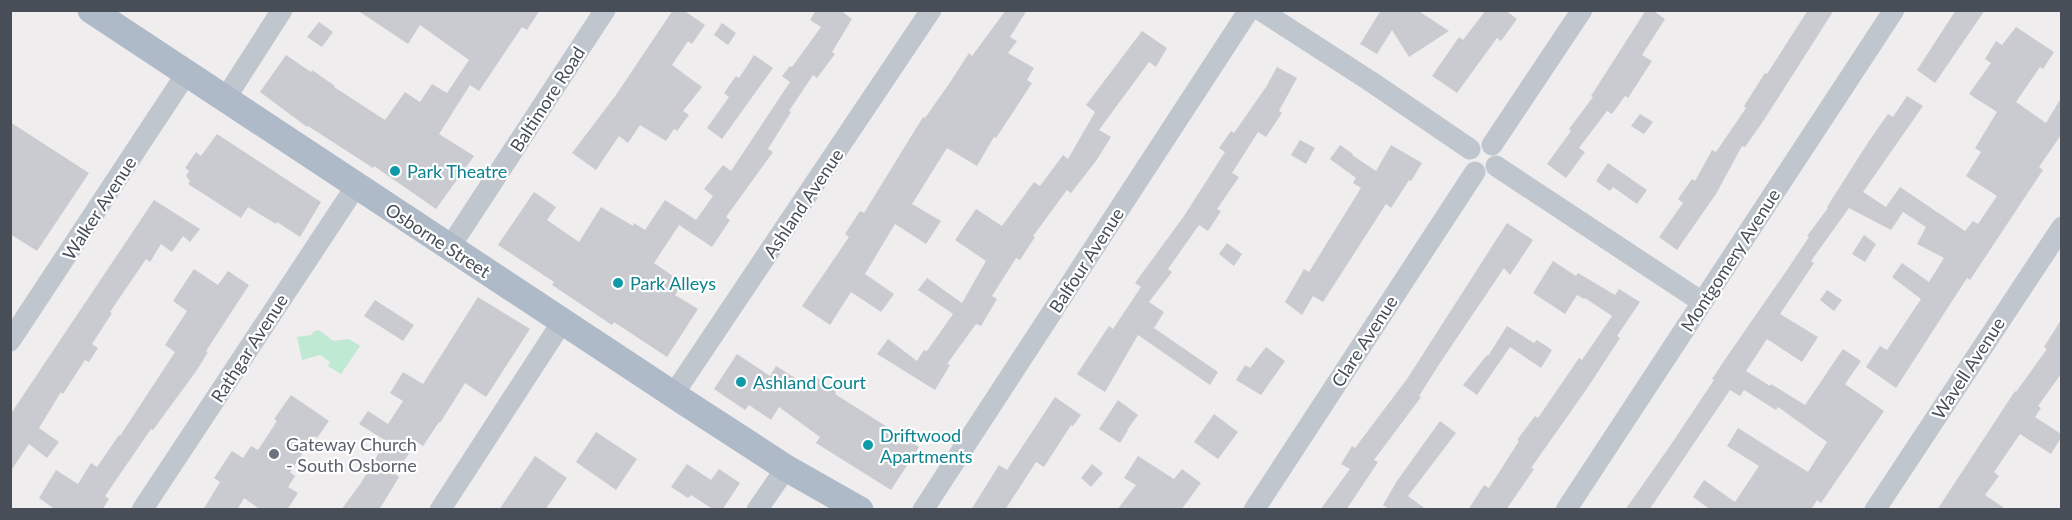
<svg xmlns="http://www.w3.org/2000/svg" width="2072" height="520" font-family="Lato,sans-serif">
<style>
.green{fill:#bfe9d3}
.building{fill:#cacbd1}
.lines{fill:none;stroke-linecap:round;stroke-linejoin:round}
.minor{stroke:#bfc6cd;stroke-width:21}
.major{stroke:#afbac9;stroke-width:27}
.culture-dot{fill:#0f9aa8;stroke:#fff;stroke-width:2}
.worship-dot{fill:#6b7280;stroke:#fff;stroke-width:2}
.labels{text-anchor:middle;dominant-baseline:central;stroke-width:4.5;stroke-linejoin:round;paint-order:stroke}
.street-label{font-size:18px;fill:#474e58;stroke:#fff}
.culture-label{font-size:18px;fill:#0d838f;stroke:#fff;text-anchor:start}
.worship-label{font-size:18px;fill:#5b616d;stroke:#fff;text-anchor:start}
</style>
<rect width="100%" height="100%" fill="#efeded"/>
<!-- green -->
<path class="green" d="M319 330 333 341 349 339 360 346 341 374 328 366 330 362 320 355 302 360 297 337 312 335 313 332Z"/>
<!-- building -->
<path class="building" d="M357 10H540L527 30 522 27 479 91 470 85 439 134 474 156 436 209 374 166 373 168 308 126 307 127 260 92 286 55 311 72 312 70 335 86 334 87 385 120 405 92 420 102 432 84 447 93 469 60 420 25 408 44Z
M673 10H683L705 25 692 44 688 41 672 65 702 87 683 111 689 115 677 131 674 129 666 141 640 125 628 143 619 136 596 170 572 153 616 95Z
M816 10H840L852 19 832 52 835 54 817 78 813 75 789 111 791 112 768 149 773 152 726 217 730 220 712 247 679 225 654 263 683 283 675 295 698 309 667 357 614 322 612 325 552 285 554 282 498 245 534 192 556 207 547 220 579 242 601 207 633 226 634 223 645 230 665 200 696 220 713 196 704 189 723 165 731 171 790 82 782 76 790 66 792 67 821 27 810 20Z
M1006 10H1027L1010 37 1017 41 1008 53 1034 68 1027 80 1032 83 996 138 994 137 977 166 947 148 912 204 941 221 926 244 895 224 865 274 894 294 881 312 851 292 830 325 802 306 849 237 845 234 860 211 864 213 923 117 925 118 951 81 969 53 972 56Z
M1381 10H1417L1449 31 1409 57 1392 30 1377 54 1360 44Z
M1486 10H1505L1517 19 1501 41 1497 38 1457 93 1432 76 1459 37 1463 40Z
M1646 10H1652L1665 19 1642 55 1652 61 1628 98 1625 96 1612 114 1607 111 1579 148 1585 152 1566 178 1547 164 1571 131 1569 129 1593 97 1591 96Z
M1808 10H1834L1764 120 1745 147 1742 146 1716 194 1677 250 1659 237 1683 203 1678 199 1692 179 1695 181 1712 150 1716 152 1746 108 1744 106 1765 73 1767 74Z
M1956 10H1985L1935 83 1917 70Z
M319 22 333 32 322 47 307 37Z
M722 23 736 33 728 45 714 35Z
M2016 27 2054 52 2043 69 2040 67 2016 102 2046 123 2061 98V135L2039 167 2043 170 2025 197 1970 280 1967 278 1896 388 1866 367 1880 346 1887 350 1921 299 1892 277 1902 263 1929 282 1944 258 1917 244 1926 227 1903 212 1891 230 1849 208 1811 261 1814 263 1780 314 1818 337 1802 362 1767 339 1746 371 1770 386 1771 384 1805 405 1843 349 1861 361 1845 384 1884 411 1821 503 1817 500 1811 510H1711L1693 497 1704 480 1735 502 1759 466 1727 446 1738 428 1808 472 1827 442 1778 407 1776 410 1744 390 1740 396 1730 390 1649 510H1625L1670 446 1714 380 1712 379 1726 358 1787 270 1809 237 1807 236 1828 208 1827 207 1869 141 1888 114 1893 117 1907 96 1923 106 1863 192 1886 207 1900 187 1965 231 1973 221 1978 224 1997 196 1966 176 1981 152 1975 148 1997 112 1969 94 1991 63 1985 59 1996 41 2002 45Z
M1142 31 1167 48 1156 67 1149 62 1099 130 1111 137 1096 161 1071 193 1067 190 1033 236 1035 237 1020 260 1016 258 992 296 997 299 981 326 976 324 947 364 950 365 935 390 877 354 888 339 917 361 924 350 927 351 953 314 918 290 927 278 962 303 986 261 955 240 976 209 1002 226 1034 182 1040 186 1063 155 1068 159 1095 112 1086 105Z
M754 55 773 68 722 139 707 128 729 97 724 93 736 76 739 78Z
M1277 67 1297 78 1279 111 1282 113 1266 137 1258 132 1232 173 1239 177 1217 209 1221 211 1208 231 1199 225 1168 269 1172 272 1149 302 1164 312 1154 328 1218 372 1210 385 1138 335 1105 392 1077 374 1109 326 1113 329 1141 287 1135 283 1184 216 1225 152 1219 148 1231 131 1234 133 1266 87Z
M1640 114 1653 122 1644 134 1631 126Z
M10 122 89 173 37 251 10 234Z
M217 134 321 202 300 237 277 222 276 224 248 207 241 218 188 184 190 181 186 176 189 171 185 168 196 152 201 156Z
M1300 140 1315 148 1306 164 1291 155Z
M1340 145 1353 154 1352 155 1376 171 1391 145 1422 163 1411 181 1409 180 1391 208 1386 204 1323 302 1313 296 1302 315 1285 302 1304 269 1309 272 1361 188 1353 183 1356 178 1330 159Z
M1608 163 1647 190 1637 204 1613 187 1610 191 1596 181Z
M154 200 200 229 190 242 183 236 172 252 161 244 150 262 146 259 110 312 112 313 92 344 98 348 89 362 85 360 63 394 61 392 39 428 59 442 47 458 29 444 10 472V415Z
M1507 223 1533 240 1510 275 1504 268 1442 360 1419 396 1421 397 1374 460 1378 462 1346 510H1320L1350 469 1341 464 1352 446 1355 448 1407 379Z
M1864 235 1876 244 1865 262 1852 254Z
M1227 243 1242 254 1234 266 1219 254Z
M1553 261 1576 276 1578 273 1615 295 1619 289 1640 302 1617 336 1620 338 1586 390 1531 468 1534 469 1506 510H1468L1484 485 1489 488 1519 441 1517 440 1535 416 1538 418 1579 358 1582 360 1612 316 1585 298 1584 299 1577 295 1565 314 1533 293Z
M194 269 218 285 228 271 249 285 206 351 208 352 197 370 153 430 151 429 105 496 109 499 102 510H56L39 498 56 470 78 484 91 463 97 467 119 435 120 436 175 352 165 345 187 311 173 301Z
M1827 290 1842 300 1834 311 1820 300Z
M478 297 530 329 486 397 465 383 440 423 439 422 423 446 417 442 395 474 399 477 379 510H341L361 483 386 441 359 424 368 411 388 424 403 401 390 393 403 372 423 384Z
M375 300 414 325 403 341 364 316Z
M2061 320V374L2038 406 2041 408 2035 417 2061 434V438L2051 454 2020 434 1994 472 1999 476 1985 495 2007 510H1937L2015 391 2016 392 2047 349 2044 347Z
M1507 326 1534 343 1537 340 1552 350 1541 368 1510 347 1477 395 1463 385 1487 355 1488 356Z
M1266 347 1285 361 1261 395 1236 380 1245 365 1250 368Z
M737 354 770 376 776 366 808 386 815 376 836 392 835 394 919 447 891 490 816 443 820 437 779 407 771 420 749 405 745 410 714 389Z
M291 395 329 421 317 438 314 436 290 472 295 476 288 487 298 493 287 510H261L244 498 237 510H203L220 482 214 478 232 451 243 458 251 446 258 450 277 421 274 419Z
M1055 397 1081 415 1073 426 1071 425 1044 467 1036 462 1005 510H971L999 465 1007 470Z
M1118 400 1138 415 1127 430H1128L1120 443 1099 429Z
M1214 414 1238 432 1218 459 1194 442Z
M1440 421 1456 433 1408 496 1427 510H1390L1383 505 1397 481Z
M596 432 637 459 616 490 576 462Z
M535 456 567 478 545 510H499Z
M1138 456 1174 479 1182 469 1201 483 1181 510H1117L1136 485 1124 478Z
M687 464 711 480 719 469 740 483 722 510H714L691 495 688 498 671 487Z
M1092 464 1103 473 1091 487 1081 478Z"/>
<g class="lines">
<!-- minor -->
<path class="minor" d="M1260 10 1370 81 1470 149
M225 99 282 10
M1492 145 1582 10
M1496 166 1702 302
M450 247 605 10
M10 341 186 74
M673 395 931 10
M142 510 356 186
M440 510 562 322
M757 510 786 468
M923 510 1249 10
M1254 510 1475 172
M1566 510 1894 10
M1875 510 2062 227"/>
<!-- major -->
<path class="major" d="M91 10 686 403 786 468 860 510"/>
</g>
<!-- markers -->
<g class="culture-dot">
<circle cx="395" cy="171" r="6"/>
<circle cx="618" cy="283" r="6"/>
<circle cx="741" cy="382" r="6"/>
<circle cx="868" cy="445" r="6"/>
</g>
<circle class="worship-dot" cx="274" cy="454" r="6"/>
<g class="labels">
<!-- street labels -->
<g class="street-label">
<text transform="translate(547 99) rotate(-57)">Baltimore Road</text>
<text transform="translate(803 203) rotate(-56)">Ashland Avenue</text>
<text transform="translate(99 208) rotate(-57)">Walker Avenue</text>
<text transform="translate(438 240) rotate(33)">Osborne Street</text>
<text transform="translate(1086 260) rotate(-57)">Balfour Avenue</text>
<text transform="translate(1730 260) rotate(-57)">Montgomery Avenue</text>
<text transform="translate(1364 341) rotate(-57)">Clare Avenue</text>
<text transform="translate(249 348) rotate(-57)">Rathgar Avenue</text>
<text transform="translate(1968 368) rotate(-57)">Wavell Avenue</text>
</g>
<!-- culture labels -->
<g class="culture-label">
<text x="407" y="171">Park Theatre</text>
<text x="630" y="283">Park Alleys</text>
<text x="753" y="382">Ashland Court</text>
<text x="880" y="435">Driftwood<tspan x="880" dy="21">Apartments</tspan></text>
</g>
<!-- worship labels -->
<g class="worship-label">
<text x="286" y="444">Gateway Church<tspan x="286" dy="21">- South Osborne</tspan></text>
</g>
</g>
<!-- border -->
<rect width="2072" height="520" fill="none" stroke="#474e58" stroke-width="24"/>
</svg>
